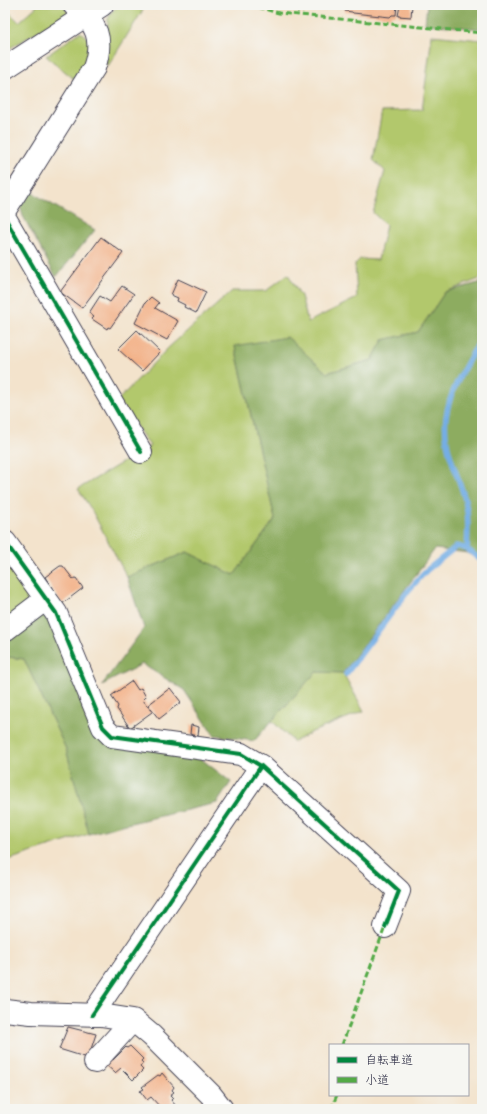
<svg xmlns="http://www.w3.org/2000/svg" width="487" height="1114" font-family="'Architects Daughter','Klee One',sans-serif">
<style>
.green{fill:#b2c86c;stroke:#6a7554}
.forest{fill:#8dac60;stroke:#58674e}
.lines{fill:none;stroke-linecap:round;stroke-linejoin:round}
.stream{stroke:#75aee5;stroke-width:5.5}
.building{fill:#f3b086}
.minor-casing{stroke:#413f51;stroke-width:24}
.minor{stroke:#fff;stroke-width:22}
.quiet{stroke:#53aa46;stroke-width:3;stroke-dasharray:6 3;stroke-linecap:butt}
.cycleway-casing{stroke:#f6f6f2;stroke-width:6}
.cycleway{stroke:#00873e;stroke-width:4}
</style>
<rect width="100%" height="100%" fill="#f6f6f2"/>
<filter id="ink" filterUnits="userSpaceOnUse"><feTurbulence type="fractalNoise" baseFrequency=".025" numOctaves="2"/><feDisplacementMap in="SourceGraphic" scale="8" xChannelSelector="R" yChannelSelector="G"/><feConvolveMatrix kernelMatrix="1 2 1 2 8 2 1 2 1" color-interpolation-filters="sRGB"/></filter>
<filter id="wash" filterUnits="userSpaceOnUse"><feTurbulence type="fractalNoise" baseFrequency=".012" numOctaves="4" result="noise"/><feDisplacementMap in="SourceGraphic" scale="16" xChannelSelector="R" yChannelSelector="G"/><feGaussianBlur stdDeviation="0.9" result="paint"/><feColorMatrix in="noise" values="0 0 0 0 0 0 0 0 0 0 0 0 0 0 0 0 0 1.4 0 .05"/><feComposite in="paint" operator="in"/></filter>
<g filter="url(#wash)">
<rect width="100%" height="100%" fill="#f3e3cc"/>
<!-- green -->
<path class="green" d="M35 5H63L69 13 5 51V38L10 34 5 27V19L11 14 19 22 37 6Z
M120 5H146L108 66 106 64 108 19 112 11Z
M80 32C102 45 83 65 74 79L46 56Z
M432 35 482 40V278L445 292 418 332 383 340 372 360 326 373 287 337 235 347 275 519 234 575 187 552 127 577 91 509 78 489 150 446 118 400 168 348 232 291H266L288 274 301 296 308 322 357 298 355 264 360 259 378 260 386 225 373 213 385 171 373 160 382 111 422 110Z
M5 554 27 585 31 600 5 620Z
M7 657 24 659 66 749 89 834 5 861V659Z
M316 672 343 673 364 711 312 732 294 742 272 721Z"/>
<!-- forest -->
<path class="forest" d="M427 5H482V29L425 24Z
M31 192 95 230 56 277 23 216 20 206Z
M482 282V563L468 553 435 549 343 673 316 672 254 741 214 735 184 690 142 664 102 685 144 628 127 577 187 552 234 575 275 519 235 346 287 337 327 373 372 360 383 340 418 332 445 292Z
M41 613 51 616 97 727 195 754 231 782 217 803 118 826 89 834 66 749 24 659 8 657 5 659V639Z"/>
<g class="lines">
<!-- stream -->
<path class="stream" d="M467 549C468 533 469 516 465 500 458 473 442 446 446 417 450 388 468 362 482 337
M346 674 408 591 427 570 457 546 467 549 482 561"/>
</g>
<g id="blocks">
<!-- building -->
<path class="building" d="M345 5H397L396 15H392L390 17 353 13 352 12 345 11Z
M400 5H412L411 17 398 16Z
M101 237 123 253 82 308 60 292Z
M178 279 206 292 196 313 184 307 185 305 177 301 178 298 171 295Z
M122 286 134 294 110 328 108 327 107 329 92 319 94 317 89 313 100 296 110 302Z
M151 297 159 303 155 308 178 321 167 340 135 323 145 303Z
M137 330 160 352 142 371 118 349Z
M60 566H63L73 579 76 578 83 588 62 604 45 577Z
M132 681 138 690 141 688 146 697 143 700 152 712 130 728 117 709 118 706 111 696Z
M170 688 181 702 159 719 148 705Z
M191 725 199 727 198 736 190 734Z
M68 1027 96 1034 88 1058 59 1049Z
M130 1046 143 1059 141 1061 143 1063 140 1067 143 1070 133 1080 121 1068 115 1073 103 1062 109 1057 113 1060 126 1047 127 1048Z
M162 1073 174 1087 172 1090 174 1092 170 1095 173 1098 171 1100 176 1106 173 1109H159L161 1108 151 1097 147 1100 140 1091 144 1089 142 1087 158 1075 160 1076Z"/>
</g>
</g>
<g filter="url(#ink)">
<use href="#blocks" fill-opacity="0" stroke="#413f51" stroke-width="1"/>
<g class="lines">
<defs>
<path id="minor" d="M5 68 102 5
M5 210 94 68C104 39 97 23 74 5
M5 218 141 452
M5 542 56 613 103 727 112 736 241 754 261 766 399 891 385 927
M5 630 46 599
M5 1010 31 1013 101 1015 133 1020 152 1036 211 1095 222 1109
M92 1015 261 766
M95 1062 133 1020"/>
</defs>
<!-- minor casing -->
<use href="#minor" class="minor-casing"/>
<!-- minor -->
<use href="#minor" class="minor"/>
<!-- quiet -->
<path class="quiet" d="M249 5 279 13 482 33
M342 1045 385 927
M331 1109 337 1095"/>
<defs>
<path id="cycleway" d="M5 218 141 452
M5 542 56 613 103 727 112 736 241 754 261 766 399 891 385 927
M92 1015 261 766"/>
</defs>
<!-- cycleway casing -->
<use href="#cycleway" class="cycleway-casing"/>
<!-- cycleway -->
<use href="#cycleway" class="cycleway"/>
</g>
</g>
<!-- margin -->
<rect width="487" height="1114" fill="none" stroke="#f6f6f2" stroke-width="20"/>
<!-- legend -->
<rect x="329" y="1044" width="140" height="52" fill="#f6f6f2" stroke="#a1a1a9"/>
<rect x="337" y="1057" width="20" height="6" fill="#00873e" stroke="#a1a1a9"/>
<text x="365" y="1064" font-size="12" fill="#22223b">自転車道</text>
<rect x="337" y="1077" width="20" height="6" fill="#53aa46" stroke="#a1a1a9"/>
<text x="365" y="1084" font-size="12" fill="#22223b">小道</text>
</svg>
